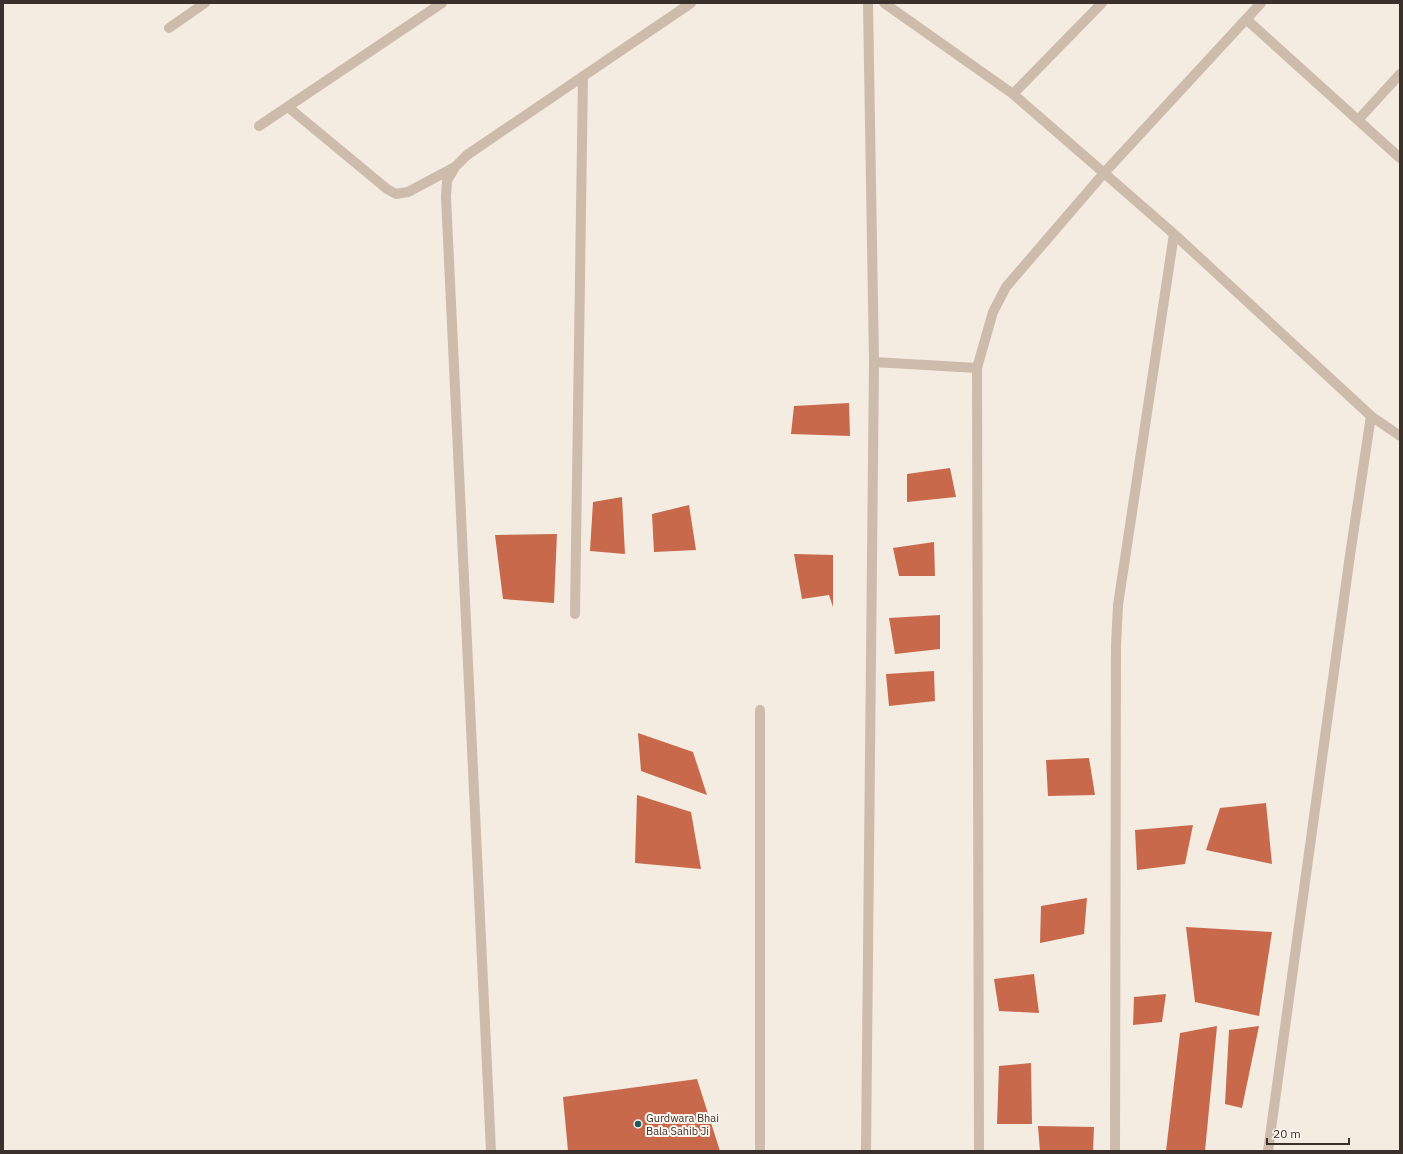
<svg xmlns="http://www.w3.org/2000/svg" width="1403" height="1154" font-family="'IBM Plex Sans',sans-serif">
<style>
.building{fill:#c8694b}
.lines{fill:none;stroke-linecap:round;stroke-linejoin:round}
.service{stroke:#cdbbac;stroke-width:10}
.minor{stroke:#cdbbac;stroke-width:10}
.poi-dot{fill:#1f5a5e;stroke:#fbf5ee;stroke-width:1.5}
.labels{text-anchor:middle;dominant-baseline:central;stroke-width:4;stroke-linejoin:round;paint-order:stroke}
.poi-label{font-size:11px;fill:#3b302b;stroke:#fbf5ee;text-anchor:start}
</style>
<rect width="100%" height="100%" fill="#f4ebe1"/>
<!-- building -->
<path class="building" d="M849 403 850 436 791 434 794 406Z
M950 468 956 497 907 502V474Z
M622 497 625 554 590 551 593 502Z
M689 505 696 550 654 552 652 514Z
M557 534 554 603 503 599 495 535Z
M934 542 935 576H899L893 548Z
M794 554 833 555V607L829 595 802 599Z
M940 615V649L895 654 889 618Z
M934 671 935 701 889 706 886 674Z
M638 733 693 752 707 795 641 771Z
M1089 758 1095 795 1048 796 1046 760Z
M637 795 691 812 701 869 635 863Z
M1266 803 1272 864 1206 850 1220 808Z
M1193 825 1185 864 1137 870 1135 830Z
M1087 898 1084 934 1040 943 1041 906Z
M1186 927 1272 932 1259 1016 1195 1002Z
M1034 974 1039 1013 999 1011 994 979Z
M1166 994 1162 1022 1133 1025 1134 997Z
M1217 1026 1205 1151H1166L1180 1033Z
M1259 1026 1242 1108 1225 1104 1229 1030Z
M1031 1063 1032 1124H997L999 1066Z
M697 1079 720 1151H568L563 1097Z
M1038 1126 1094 1127 1093 1151H1040Z"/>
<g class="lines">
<!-- service -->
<path class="service" d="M760 710V1151"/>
<!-- minor -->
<path class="minor" d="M884 3 1013 94 1104 173 1006 287 993 312 977 368 979 1151
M1246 19 1400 158
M169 28 205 3
M1013 94 1102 3
M288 107 387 189 396 194 408 192 455 167
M1358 120 1400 74
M259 126 442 3
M1174 234 1371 416 1400 436
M874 362 977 368
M575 614 583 76
M491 1151 446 197 447 181 455 167 467 155 691 3
M866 1151 874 362 868 3
M1115 1151 1116 646 1118 605 1174 234 1104 173 1261 3
M1268 1151 1350 555 1371 416"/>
</g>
<!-- markers -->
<circle class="poi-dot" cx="638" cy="1124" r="4"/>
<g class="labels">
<!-- poi labels -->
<g class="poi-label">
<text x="646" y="1118">Gurdwara Bhai<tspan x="646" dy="13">Bala Sahib Ji</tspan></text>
</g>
</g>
<!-- border -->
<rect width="1403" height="1154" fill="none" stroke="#3b302b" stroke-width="8"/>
<!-- scale -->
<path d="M1267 1138v6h82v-6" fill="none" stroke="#3b302b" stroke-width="2"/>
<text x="1273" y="1138" font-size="12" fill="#3b302b" stroke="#fbf5ee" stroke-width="3" paint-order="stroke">20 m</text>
</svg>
